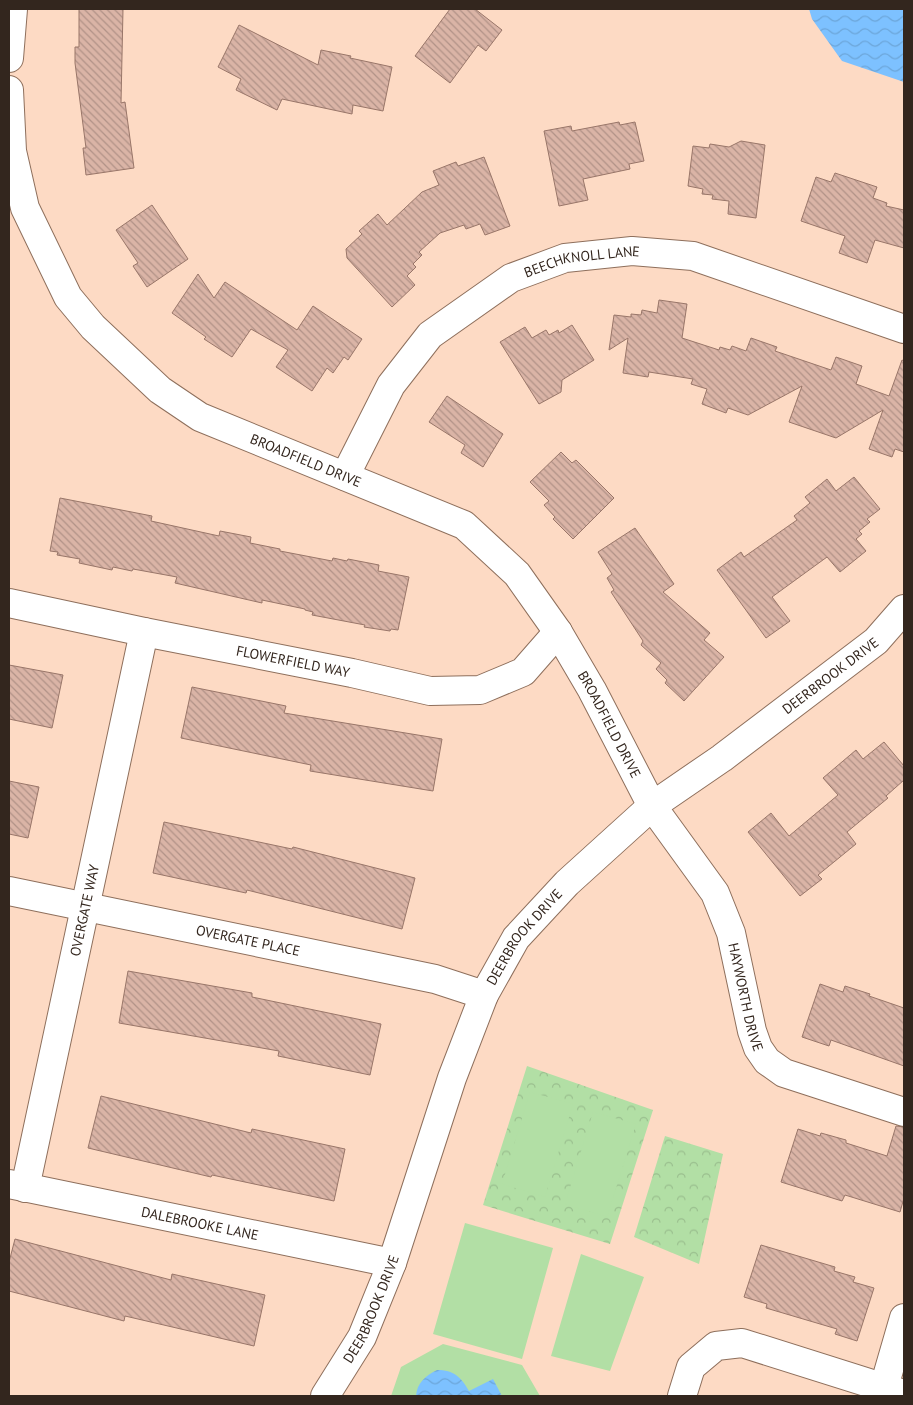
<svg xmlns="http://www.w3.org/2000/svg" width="913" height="1405" font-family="'PT Sans',sans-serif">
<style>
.park{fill:url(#park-crowns)}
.pitch{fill:#b2dfa5}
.water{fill:url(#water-waves)}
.building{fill:url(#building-back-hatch);stroke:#997669}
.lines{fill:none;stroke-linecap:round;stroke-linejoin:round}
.minor-casing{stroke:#8e6f5c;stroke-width:30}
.minor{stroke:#fff;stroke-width:28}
.labels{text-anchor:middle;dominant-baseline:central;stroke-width:4;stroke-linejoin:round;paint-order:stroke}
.street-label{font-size:14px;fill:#33261e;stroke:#fff}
</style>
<defs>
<pattern id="park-crowns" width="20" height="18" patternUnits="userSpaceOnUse" patternTransform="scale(1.25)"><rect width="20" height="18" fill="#b2dfa5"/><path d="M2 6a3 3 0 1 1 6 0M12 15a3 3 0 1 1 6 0" fill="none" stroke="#9abf8e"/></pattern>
<pattern id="water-waves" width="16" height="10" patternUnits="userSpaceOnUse" patternTransform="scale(1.25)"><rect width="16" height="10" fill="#7dc1ff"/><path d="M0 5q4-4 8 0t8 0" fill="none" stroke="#6ca6da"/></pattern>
<pattern id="building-back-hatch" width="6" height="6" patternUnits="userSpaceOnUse" patternTransform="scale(1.25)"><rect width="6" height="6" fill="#dab4a6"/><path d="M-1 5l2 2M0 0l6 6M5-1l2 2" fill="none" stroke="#b19287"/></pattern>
</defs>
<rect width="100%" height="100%" fill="#fddac4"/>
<!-- park -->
<path class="park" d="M527 1066 653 1110 610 1244 483 1205Z
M665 1136 723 1154 699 1264 634 1237Z"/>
<!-- pitch -->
<path class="pitch" d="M530 1092 573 1104 545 1197 502 1184Z
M593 1112 636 1124 607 1217 565 1204Z
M465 1223 553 1248 522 1359 433 1334Z
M581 1254 644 1277 610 1371 551 1356Z
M443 1344 522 1365 540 1396H391L401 1367Z"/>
<!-- water -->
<path class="water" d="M809 9H904V82L842 61 812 19Z
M437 1370C454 1370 461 1377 469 1391L493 1379 502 1396H416C417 1383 425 1376 437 1370Z"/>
<!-- building -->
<path class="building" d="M79 9H123L121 103 125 102 134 168 86 175 83 148H86L75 63V47H79Z
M450 9H475L502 30 486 51 478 45 450 83 415 56Z
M239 25 318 65 321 50 351 56 350 58 392 67 383 111 353 105 352 114 282 99 277 110 236 90 241 79 218 67Z
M619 122 620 125 635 122 644 161 629 164 630 169 583 179 588 200 559 206 544 131 571 126 572 131Z
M741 141 765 145 756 218 728 214 729 201 712 199 713 195 702 194 703 189 688 186 693 146 709 148 710 144 729 147Z
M484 157 510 226 485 235 480 224 466 229 464 225 440 233 419 252 422 255 413 264 416 267 407 276 415 285 392 307 347 258 346 249 362 234 359 231 378 214 387 225 422 192 439 185 433 171 456 162 458 166Z
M835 173 877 187 873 198 887 203 886 206 904 210V248L875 240 867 263 839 253 845 236 801 221 816 177 831 182Z
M152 205 188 259 147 287 133 266 138 263 116 230Z
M198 274 214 298 225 282 297 330 313 306 362 339 348 360 344 357 333 373 327 368 312 391 276 367 288 350 251 329 232 357 204 339 206 337 172 313Z
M659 300 687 304 682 338 719 350 720 347 730 350 732 346 746 351 751 338 777 347 775 351 831 370 836 357 862 366 856 384 889 396 902 360 904 361V452L895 449 892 457 869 449 883 410 836 438 789 422 802 386 748 415 728 408 726 413 702 404 707 389 691 384 693 379 649 372 648 377 623 373 628 338 609 350 614 315 631 317V314L641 315 642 310 657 313Z
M572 325 594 360 562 380 561 392 539 404 500 342 525 327 532 338 546 330 549 335 558 330 559 333Z
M447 396 503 434 483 467 461 453 465 445 429 422Z
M561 452 572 463 576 460 614 498 573 539 553 519 555 517 544 505 549 501 530 482Z
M854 477 880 509 867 519 870 522 859 531 862 534 856 539 866 551 840 572 827 557 772 597 790 621 766 638 717 570 741 552 744 557 797 520 794 516 810 503 805 497 827 479 836 491Z
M60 498 152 516 151 521 219 536 220 531 251 537 250 543 280 549V551L332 561 333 558 347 561 348 559 379 565 378 571 409 577 398 630 391 629 390 631 364 627 365 625 312 615 313 612 305 610V609L262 600V603L175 583 177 577 133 569 132 571 113 567 112 570 79 563 80 559 57 555 58 552 50 551Z
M635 528 674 584 663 592 710 633 704 640 724 657 684 701 665 683 667 680 656 669 661 663 641 645 643 641 611 592 614 590 607 578 612 574 598 552Z
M9 665 63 675 52 728 9 719Z
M192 687 286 706 284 713 442 739 433 791 310 771 311 765 181 738Z
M884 742 904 766V780L886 796 888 798 847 832 856 844 818 875 822 879 800 896 748 832 771 813 789 836 838 795 823 778 856 750 863 759Z
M9 781 39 787 28 838 9 834Z
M164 822 292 849 293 847 415 878 402 929 247 890 246 893 153 873Z
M128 971 252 993V997L381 1024 370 1075 278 1056 279 1051 119 1023Z
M820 984 843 992 845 986 870 994 869 996 904 1008V1066L831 1040 829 1046 802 1037Z
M101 1096 251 1133 252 1129 345 1149 334 1201 212 1175 211 1177 88 1148Z
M896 1126 904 1127V1198L900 1212 845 1195 842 1201 781 1182 798 1129 820 1136 821 1133 846 1140V1143L887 1156Z
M15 1239 171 1280 172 1274 265 1295 254 1346 125 1316 124 1321 9 1291V1262Z
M761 1245 835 1267 834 1271 855 1277 853 1282 874 1288 857 1341 835 1334 837 1329 766 1308 767 1304 744 1297Z"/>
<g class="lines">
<defs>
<g id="minor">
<path d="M9 58 13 9"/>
<path id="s1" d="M9 90 12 151 25 208 68 297 93 327 160 390 200 417 464 525 517 574 558 632 592 690 652 806 715 893 731 933 752 1031 758 1048 767 1061 784 1073 904 1112"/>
<path id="s2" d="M345 476 391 385 430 335 511 278 565 258 632 251 693 256 904 329"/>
<path id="s3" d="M9 603 144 632 352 673 430 691 480 690 523 672 558 632"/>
<path id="s4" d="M9 891 435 979 484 995"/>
<path id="s5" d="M9 1184 392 1263"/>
<path id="s6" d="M25 1188 144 632"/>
<path d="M884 1387 904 1318"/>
<path id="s7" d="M325 1396 362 1337 392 1263 452 1078 484 995 516 938 567 883 652 806 722 758 876 641 904 609"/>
<path d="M682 1396 691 1367 716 1346 742 1343 904 1394"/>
</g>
</defs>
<!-- minor casing -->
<use href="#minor" class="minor-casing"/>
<!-- minor -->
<use href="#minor" class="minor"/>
</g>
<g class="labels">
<!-- street labels -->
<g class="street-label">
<text stroke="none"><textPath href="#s2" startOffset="338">BEECHKNOLL LANE</textPath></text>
<text stroke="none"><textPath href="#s1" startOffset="512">BROADFIELD DRIVE</textPath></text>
<text stroke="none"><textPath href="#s3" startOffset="290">FLOWERFIELD WAY</textPath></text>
<text stroke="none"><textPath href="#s7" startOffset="909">DEERBROOK DRIVE</textPath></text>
<text stroke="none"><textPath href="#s1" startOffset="932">BROADFIELD DRIVE</textPath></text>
<text stroke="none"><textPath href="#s6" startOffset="284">OVERGATE WAY</textPath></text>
<text stroke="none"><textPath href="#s7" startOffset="504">DEERBROOK DRIVE</textPath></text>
<text stroke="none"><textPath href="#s4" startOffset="244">OVERGATE PLACE</textPath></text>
<text stroke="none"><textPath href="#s1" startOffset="1240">HAYWORTH DRIVE</textPath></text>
<text stroke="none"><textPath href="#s5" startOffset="195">DALEBROOKE LANE</textPath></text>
<text stroke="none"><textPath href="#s7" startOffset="99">DEERBROOK DRIVE</textPath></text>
</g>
</g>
<!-- border -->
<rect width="913" height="1405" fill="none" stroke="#33261e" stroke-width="20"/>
</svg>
